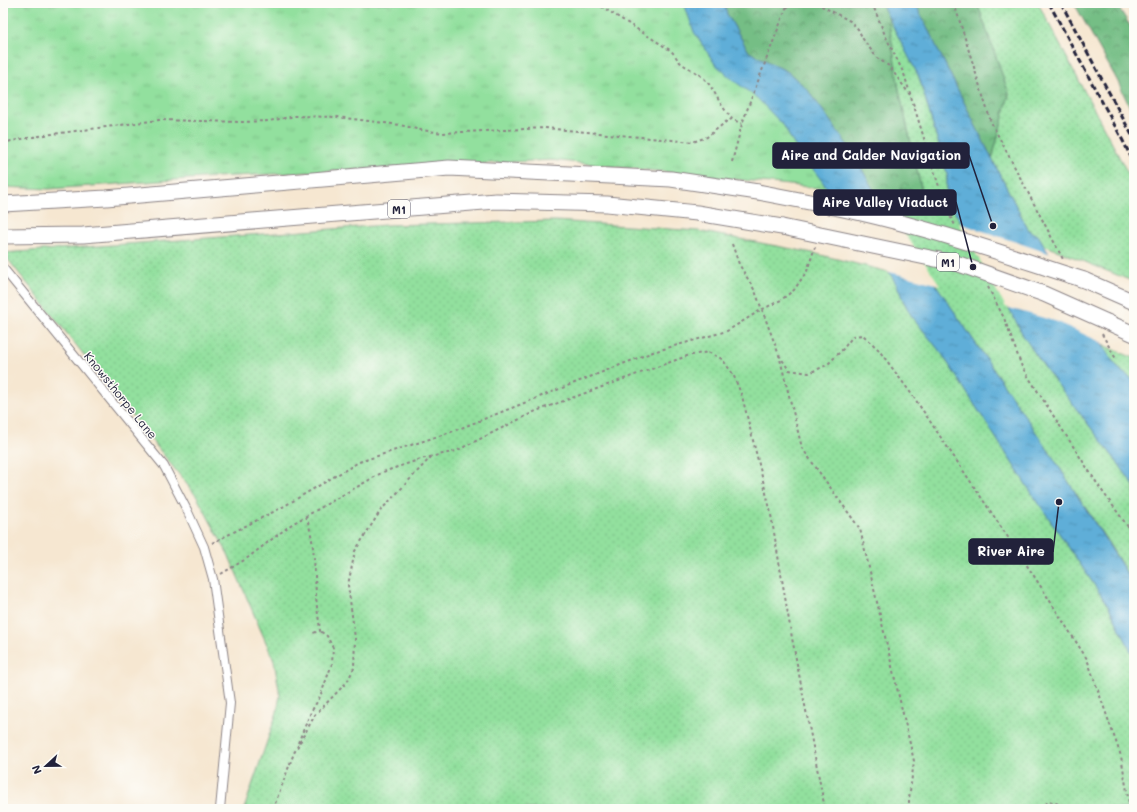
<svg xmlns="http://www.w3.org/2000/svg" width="1137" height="812" font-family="Mali,sans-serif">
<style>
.grass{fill:url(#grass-dots);stroke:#5a816c}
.forest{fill:url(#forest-crowns);stroke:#4c7060}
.park{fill:url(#park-tufts);stroke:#5a816c}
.water{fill:url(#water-ripples);stroke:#40688a}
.pier{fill:#f6e7d1}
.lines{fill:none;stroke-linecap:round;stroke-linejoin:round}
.street-casing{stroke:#8c8486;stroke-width:10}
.highway-casing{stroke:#8c8486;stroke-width:17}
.path{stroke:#8c8486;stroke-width:2;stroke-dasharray:3 3;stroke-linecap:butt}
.street{stroke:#fff;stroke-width:8}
.highway{stroke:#fff;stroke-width:15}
.rail{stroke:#22223b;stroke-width:3;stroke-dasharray:6 3;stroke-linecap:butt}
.highway-bridge-casing{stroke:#8c8486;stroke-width:17;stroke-linecap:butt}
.highway-bridge{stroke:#fff;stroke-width:15}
.labels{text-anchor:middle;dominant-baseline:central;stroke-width:3;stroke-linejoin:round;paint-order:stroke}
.shield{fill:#fdfcf7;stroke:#646373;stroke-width:1}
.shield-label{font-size:11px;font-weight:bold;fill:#22223b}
.street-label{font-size:12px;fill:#22223b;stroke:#fdfcf7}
.leader{fill:none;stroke:#22223b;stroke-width:1.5}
.callout-dot{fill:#22223b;stroke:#fdfcf7;stroke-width:1.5}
.callout{fill:#22223b;stroke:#22223b;stroke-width:1.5}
.callout-label{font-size:13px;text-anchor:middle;font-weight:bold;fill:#fff}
</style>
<defs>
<pattern id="grass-dots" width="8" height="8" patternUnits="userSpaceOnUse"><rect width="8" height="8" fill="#92e09e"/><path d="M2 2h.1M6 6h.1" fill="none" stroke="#7ec089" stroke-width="1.8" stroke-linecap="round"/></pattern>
<pattern id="forest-crowns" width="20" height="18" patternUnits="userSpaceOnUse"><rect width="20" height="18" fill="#75be85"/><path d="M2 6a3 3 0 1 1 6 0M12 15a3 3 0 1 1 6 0" fill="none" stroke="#609a6e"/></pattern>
<pattern id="park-tufts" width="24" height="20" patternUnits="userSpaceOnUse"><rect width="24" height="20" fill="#92e09e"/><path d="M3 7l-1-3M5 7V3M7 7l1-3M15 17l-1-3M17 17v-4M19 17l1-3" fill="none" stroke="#7ec089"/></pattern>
<pattern id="water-ripples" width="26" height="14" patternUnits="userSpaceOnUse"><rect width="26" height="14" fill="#5eaed8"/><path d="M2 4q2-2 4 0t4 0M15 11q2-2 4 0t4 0" fill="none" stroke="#4d8db0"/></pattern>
</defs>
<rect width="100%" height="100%" fill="#fdfcf7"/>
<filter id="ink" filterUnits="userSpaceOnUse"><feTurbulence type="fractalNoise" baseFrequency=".025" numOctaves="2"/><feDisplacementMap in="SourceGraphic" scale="8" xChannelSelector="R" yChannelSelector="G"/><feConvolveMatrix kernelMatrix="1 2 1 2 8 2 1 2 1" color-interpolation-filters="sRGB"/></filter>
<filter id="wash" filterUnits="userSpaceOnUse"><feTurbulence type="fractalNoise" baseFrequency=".012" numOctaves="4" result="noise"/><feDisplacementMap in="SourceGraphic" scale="16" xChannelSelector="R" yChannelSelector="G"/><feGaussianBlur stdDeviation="0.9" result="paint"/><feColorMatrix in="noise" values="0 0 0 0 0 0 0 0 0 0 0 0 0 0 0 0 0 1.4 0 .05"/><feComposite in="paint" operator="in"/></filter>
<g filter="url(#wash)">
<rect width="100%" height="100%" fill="#f6e7d1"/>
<!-- grass -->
<path class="grass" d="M977 3H1038L1134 185V282L1044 245 1038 235 1029 231 992 159 1009 94Z
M888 16 919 77 947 173V192L949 201 1009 308 1024 337 1045 368 1118 463 1134 486V585L1113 550 1052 456 880 202 905 208 900 188 922 192 899 90Z
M556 221 698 231 813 253 889 272 897 285 903 300 911 315 942 354 1027 486 1093 583 1110 609 1134 657V809H244L277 712 280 695 274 661 228 554 197 497 3 253 386 225Z
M1103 345 1134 358V380L1122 372 1111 359Z"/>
<!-- forest -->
<path class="forest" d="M724 3H881L888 16 899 90 922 192 900 188 905 208 880 202 853 153 807 89 788 72 749 52 727 14Z
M915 3H977L1009 94 992 159Z
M1074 3H1116L1134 32V116L1117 80Z"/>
<!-- park -->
<path class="park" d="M3 3H701L828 189 551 160 215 177 49 189 3 187Z"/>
<!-- water -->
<path class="water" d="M684 3H724L727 14 749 52 788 72 807 89 821 108 853 153 880 202 1052 456 1133 583 1134 585V657L1110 609 1093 583 1027 486 942 354 911 315 903 300 897 285 889 272 819 177 793 143 784 126 757 98 733 80 715 64 694 32Z
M881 3H915L992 159 1029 231 1038 235 1111 359 1122 372 1130 377 1134 382V486L1118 463 1045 368 1024 337 1009 308 949 201 947 192V173L919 77Z"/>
<!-- pier -->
<path class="pier" d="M825 189 884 203 940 285 886 271Z
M959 223 1051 254 1105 344 1058 322 1006 307Z"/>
</g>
<g filter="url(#ink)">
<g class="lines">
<defs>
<path id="street" d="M3 268 164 466 187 510 204 547 213 579 230 703 220 809"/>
<path id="highway" d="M3 204 106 198 449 168 671 179 758 192
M3 236 83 235 496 201 607 204 697 213 782 227
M1084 280 1134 302
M1107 322 1134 334"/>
</defs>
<!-- street casing -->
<use href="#street" class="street-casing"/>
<!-- highway casing -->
<use href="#highway" class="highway-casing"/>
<!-- path -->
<path class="path" d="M596 3 670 50C675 54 677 60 682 64 688 68 695 71 701 76 709 82 713 90 718 99 722 106 727 113 732 119
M816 3 850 21 858 29 863 39 877 58 889 66 910 95
M872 3 885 35 904 74 946 209 955 225
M954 3 991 122 1064 261
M787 8 791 3
M3 144 11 141 45 135 159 120 242 122 269 121 295 116 337 117 400 125 421 130 443 133 545 128 693 142 707 137 727 121 732 119 742 124
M732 162 742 124 750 102 788 3
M732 244 739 264 755 291 779 355 802 448 860 529 914 761 909 799V809
M988 287 1004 318 1022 367 1100 488 1134 535
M1102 334 1116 359
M779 355 789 370 809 373 827 365 843 349 853 336 863 335 878 349 913 396 1034 576 1087 659 1121 756 1130 809
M306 516C315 541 314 567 316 593 316 606 319 618 320 631L313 633
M212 543 281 508 359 462 451 432 653 352 727 331 761 310 781 300 794 290 807 271 815 247
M221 574 246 559 292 524 383 472 421 459 456 451 536 411 687 356 708 352 722 359 733 374 742 396 770 509 792 638 825 809
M298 743 311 712 320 697 332 664 333 648 327 636 320 631
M273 809 294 753 315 715 347 682 354 668 355 638 348 585 355 551 381 510 431 457
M1041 809 1049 801 1062 805 1064 809"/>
<!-- street -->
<use href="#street" class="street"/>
<!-- highway -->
<use href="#highway" class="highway"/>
<!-- rail -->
<path class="rail" d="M1049 3 1122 139 1134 163
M1061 3 1134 139"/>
<defs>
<path id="highway-bridge" d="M758 192C811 202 864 212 916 227 972 242 1028 262 1084 280
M782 227 959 264 1044 294 1107 322"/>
</defs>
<!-- highway-bridge casing -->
<use href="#highway-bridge" class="highway-bridge-casing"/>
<!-- highway-bridge -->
<use href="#highway-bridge" class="highway-bridge"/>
</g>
</g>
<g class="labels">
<!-- shield labels -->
<g class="shield">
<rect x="388" y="200" width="22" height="18" rx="3"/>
<rect x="937" y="253" width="22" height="18" rx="3"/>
</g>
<g class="shield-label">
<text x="399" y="209">M1</text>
<text x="948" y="262">M1</text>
</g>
<!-- street labels -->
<g class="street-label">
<text transform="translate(121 395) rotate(51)">Knowsthorpe Lane</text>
</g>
</g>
<!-- callouts -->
<path class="leader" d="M993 226L969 155M973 267L956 202M1059 502L1053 552"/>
<g class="callout-dot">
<circle cx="993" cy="226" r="4"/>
<circle cx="973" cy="267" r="4"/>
<circle cx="1059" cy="502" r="4"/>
</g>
<g class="callout">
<rect x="773" y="143" width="196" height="25" rx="4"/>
<rect x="814" y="190" width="142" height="25" rx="4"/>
<rect x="969" y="539" width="84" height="25" rx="4"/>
</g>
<g class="callout-label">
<text x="871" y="160">Aire and Calder Navigation</text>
<text x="885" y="207">Aire Valley Viaduct</text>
<text x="1011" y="556">River Aire</text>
</g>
<!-- margin -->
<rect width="1137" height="812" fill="none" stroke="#fdfcf7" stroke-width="16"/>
<!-- north arrow -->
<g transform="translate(46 766) rotate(248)" stroke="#fdfcf7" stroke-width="3" paint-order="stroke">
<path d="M0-3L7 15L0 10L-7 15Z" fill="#22223b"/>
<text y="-6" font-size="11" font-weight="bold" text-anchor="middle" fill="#22223b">N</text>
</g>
</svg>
